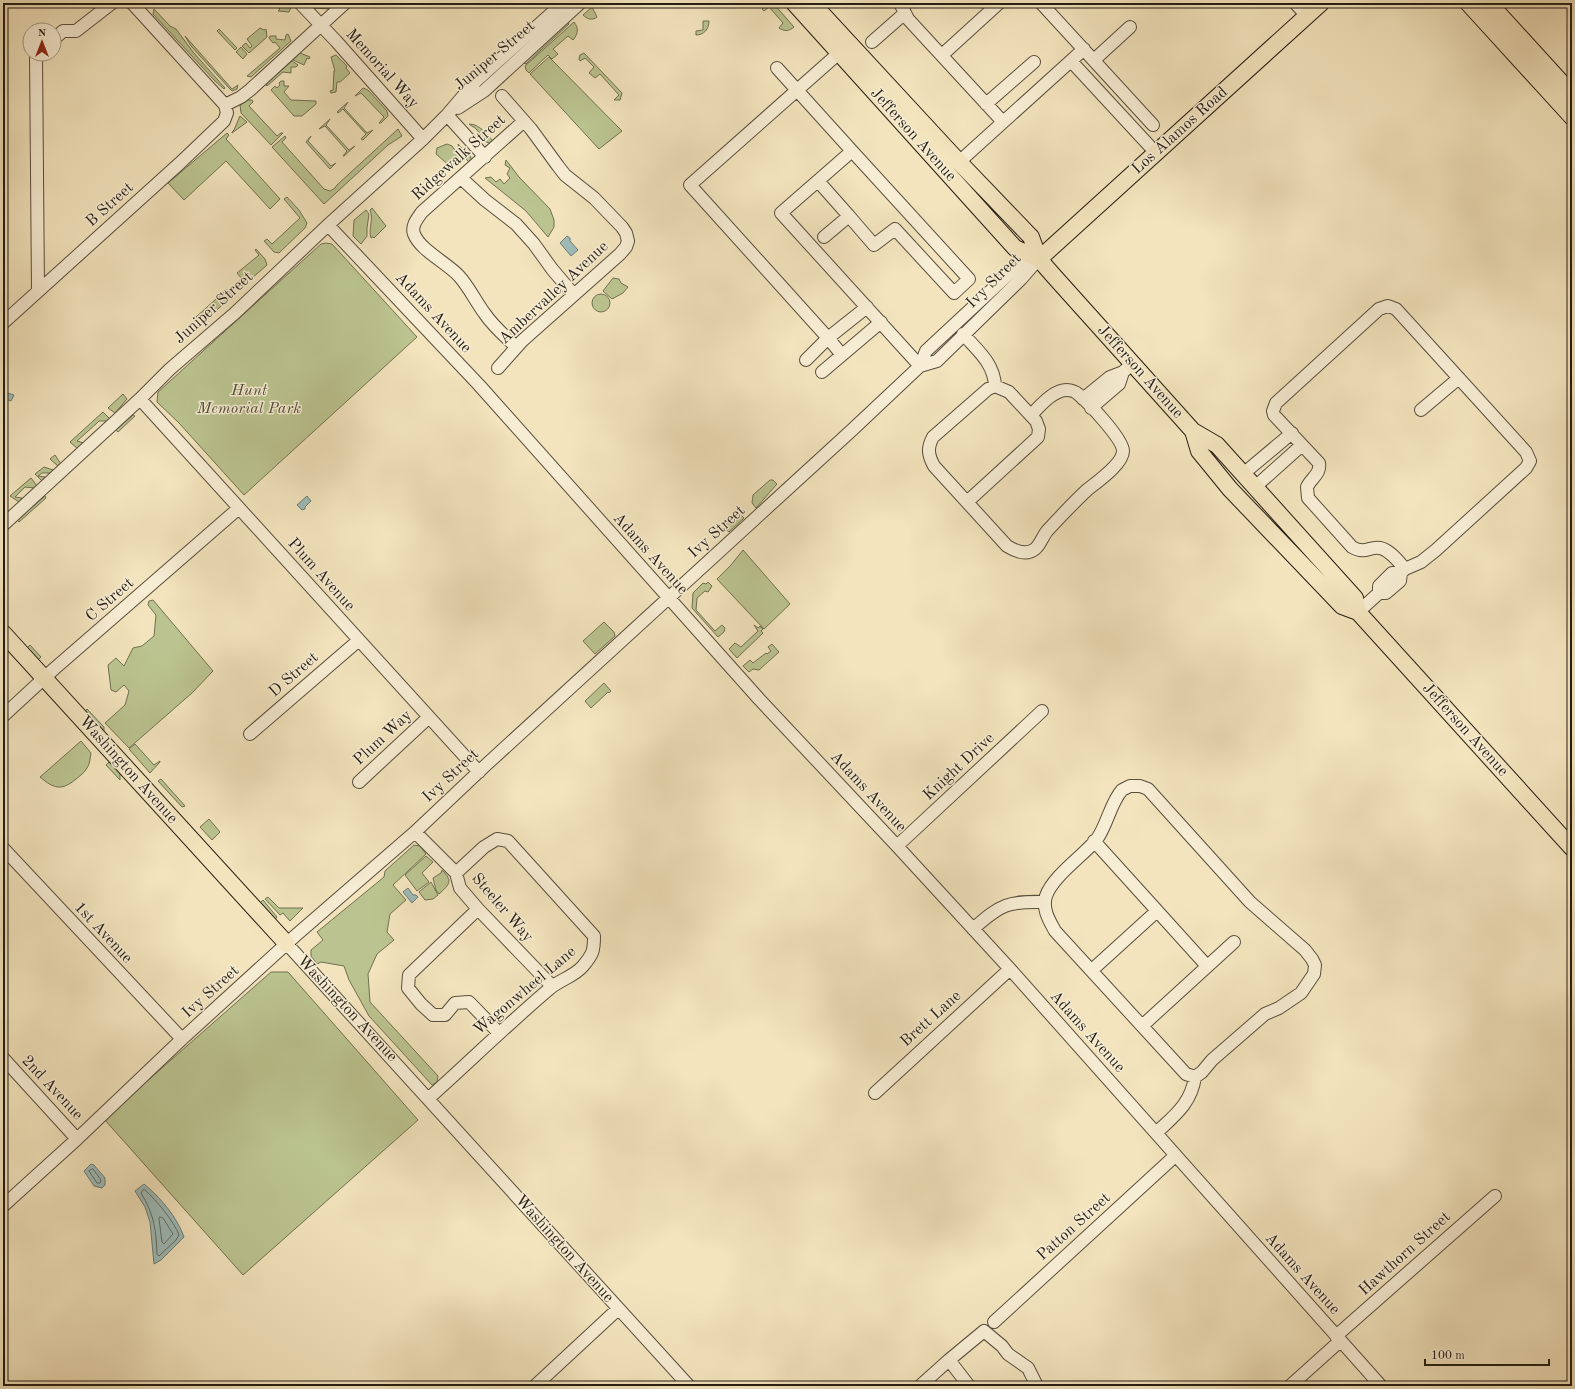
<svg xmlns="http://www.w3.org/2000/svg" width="1575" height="1389" font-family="'Old Standard TT',serif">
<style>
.green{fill:#bbc490;stroke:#707052}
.water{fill:#9ebcba;stroke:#6d7c77}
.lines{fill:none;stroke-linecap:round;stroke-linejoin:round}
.shore{stroke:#616c66;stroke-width:1}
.minor-casing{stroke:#584e3e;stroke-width:14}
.major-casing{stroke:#241c13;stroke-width:18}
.minor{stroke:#f7edd4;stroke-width:12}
.major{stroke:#f3e4bd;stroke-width:16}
.labels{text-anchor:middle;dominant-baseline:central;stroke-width:3;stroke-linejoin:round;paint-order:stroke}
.street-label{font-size:16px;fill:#241c13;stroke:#f7edd4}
.park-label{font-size:16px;font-style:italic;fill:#514e38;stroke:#f7edd4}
</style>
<rect width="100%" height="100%" fill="#f3e4bd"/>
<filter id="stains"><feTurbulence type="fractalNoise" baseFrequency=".005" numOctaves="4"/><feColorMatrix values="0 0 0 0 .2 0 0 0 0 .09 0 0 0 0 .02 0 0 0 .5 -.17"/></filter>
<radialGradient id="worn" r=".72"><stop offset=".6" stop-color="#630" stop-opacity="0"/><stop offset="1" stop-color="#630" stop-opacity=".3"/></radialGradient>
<!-- green -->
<path class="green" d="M271 3H286L291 7 289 12 278 11 280 9Z
M308 3H336L329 9 313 8Z
M769 3H773L794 27C789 31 785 32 779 28L783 23 769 7 764 11 762 9Z
M592 7 597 17C592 21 587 19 583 15Z
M154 9 170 26 176 29 193 52 225 88 224 89 215 81 153 14Z
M703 21H709C709 29 704 35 696 35V31L703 30Z
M568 22 569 24 526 64 523 63Z
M574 22C579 28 578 34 573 40L568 36 553 49 558 54 552 59 548 55 529 73 526 70 525 66Z
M260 28 264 30 266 29 267 37 249 53 242 46 246 43 250 48 252 46 247 39Z
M219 29 237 48 235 50 217 31Z
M288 34 291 41 251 77 247 76 280 48 275 42 273 43 269 38 270 36H276V39L285 40 286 35Z
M185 36 232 89 238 85 237 89 232 91 229 88 191 46Z
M241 47 247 54 243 59 236 52Z
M300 53 310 57 309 59 307 58 304 65 293 60Z
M584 53 622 93 620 100H614L619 95 600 74 595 78 589 73 594 67 585 58 580 61 579 59 580 55Z
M336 55 347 66 346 68 350 73 340 82H337L336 92 331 93 330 91 333 90 334 71H335L331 57Z
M549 57 622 131 599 149 530 74Z
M292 61 298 65 296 67H291V73L283 72 267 86 266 85 268 82Z
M281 81H284V86H289L284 92 291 100 316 101V104L302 116H294L271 90 275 86 277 88 280 85 279 83Z
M363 88 368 90 387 111 388 116 381 123H379L384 117 361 93 355 96Z
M248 100H252L253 102 249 106 277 136 281 133H283L271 145 241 113 240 105Z
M348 102 344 108 367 133 373 130 363 140 361 139 366 134 343 109 338 113 337 112Z
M240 116 247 122 232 133V132L234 130Z
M330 119 326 125 349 150 355 146 344 156H343L347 151 325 126 319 129Z
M469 124C480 124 486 134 494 142L493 143C482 144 482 136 477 130 475 127 471 126 469 124Z
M398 129 402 136 388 145 324 204 272 147 285 136 286 138 282 142 324 189 330 191 335 188 337 185Z
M227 133 229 135 226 139 280 199 270 209 226 161 184 200 168 183Z
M311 136 308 141 331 166 336 163 330 169 306 142Z
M447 144 452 146 461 159 451 167 436 154 437 148Z
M458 144C463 151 473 152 471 163 465 160 459 151 458 144Z
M506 160 519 177 550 209 554 220V227L548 237 526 211 485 178 491 177 496 182 500 179 504 184 510 178 507 174 510 168 505 165Z
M287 197 299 210 307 223 305 228 279 253 274 252 264 241 267 239 272 244 300 218 284 199Z
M372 208 386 226 374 238 373 237 371 238C368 229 374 219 370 210Z
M366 210 369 214 367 228V236L361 244 353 236 354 220Z
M326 243 332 244 417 337 244 495 179 423 157 402 158 392 321 244Z
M256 249 265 259 267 265 243 286 237 283 242 279 237 273 259 255 255 250Z
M613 278 619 279 621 283 628 287 623 293 612 299 603 291Z
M226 290H229L231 297 206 320 203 321 196 317Z
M592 303a9 9 0 1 1 18 0a9 9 0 1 1-18 0Z
M123 394 127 399 115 413 108 408Z
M103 412 110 419 108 421H99L97 423 77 441 84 443 78 449 70 442Z
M133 415 135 416 118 432 116 430Z
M55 455 61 464 58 466 50 459Z
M44 467 53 470 51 473H42L38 476 45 477 42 481 35 474Z
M31 478 37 486 35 488 25 487 15 497 22 498 19 502 10 496Z
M770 480H773L777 484 756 508 752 503 753 495Z
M45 496 46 498 19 522 17 520Z
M737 514H740L744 518 729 532 724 528 725 525Z
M743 550 790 604 764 629 717 579 731 565Z
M708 582 712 586 708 592 705 591 697 598 696 610 715 631 722 625 725 628 724 632 718 637 692 608 693 593 703 583 706 584Z
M153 600 213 671 192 693 129 748 105 723 125 705 129 691 124 685 116 692 111 690 108 665 116 658 124 666 133 648 142 646 154 636 156 615 148 605 149 601Z
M604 622 614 632 615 636 595 654 583 641Z
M754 625 758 628 760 626 763 629 761 631 763 633 737 658 729 649 735 643 741 647 758 631Z
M772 644 779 652 759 670 753 669 749 672 743 666 750 660 753 663 766 653 767 654 771 651 768 647Z
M30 645 41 657 38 660 27 648Z
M604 683 611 691 609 693 608 692 591 708 585 701Z
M87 709 104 727V736L83 713Z
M81 741 91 753C90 758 90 764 87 768 85 772 80 776 76 779 62 791 54 789 40 777Z
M135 744 154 765 160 761V762L150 773 129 749Z
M109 762H111L120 770V780L106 765Z
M161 779 185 806 182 807 158 781Z
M209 819 220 832 212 840 200 827Z
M414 845 420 846 426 854 393 885 406 900 390 914 387 932 394 940 377 954 368 974 370 1002 438 1076 437 1082 432 1085 369 1016 349 980 344 966 321 962 317 964 311 956V950L323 940 317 932 384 877 385 871Z
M426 856 433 862 422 873 429 882 417 891 405 875Z
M442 870C453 881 450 884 439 894L436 890 433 878 441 873Z
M431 882 438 895 433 899 425 900 419 892Z
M268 897 279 908H303L290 921 283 913 280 915 265 899Z
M263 900 277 917 274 921 259 904Z
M271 972H288L418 1120 243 1275 104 1119Z"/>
<!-- water -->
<path class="water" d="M567 236 570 238V241L578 250 571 256 560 243Z
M5 389 7 393 14 395 11 401 3 398V391Z
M307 496 311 501 305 507V509L302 510 297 505Z
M408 888 413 895H416L418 897 412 903 403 892Z
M91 1164 94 1165 105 1178V1185L102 1188 94 1186 84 1171Z
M144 1184C160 1197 177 1217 184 1237L161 1260 154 1264 150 1222 145 1207 135 1191Z"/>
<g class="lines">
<!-- shore -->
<path class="shore" d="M93 1169 101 1180 100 1183H97L89 1171Z
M145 1190C156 1200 174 1221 179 1235L176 1240 159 1256 157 1254C156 1229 154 1214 141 1193L143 1190Z
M160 1217 163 1218 173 1234 164 1244 162 1242 159 1219Z"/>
<defs>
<path id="minor" d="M300 3 336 41 423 139
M900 3 908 19 1003 122
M1041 3 1153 125
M1295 3 1307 16
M54 39 63 31H76L112 3
M872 42 905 13
M839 53 690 185 828 338 867 307
M38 54 36 55 38 291
M942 55 999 3
M1094 60 1130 27
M1071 61 1156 153
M777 68 852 151
M986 104 1034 62
M225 105 241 97 250 90 345 3
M458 108 484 91 580 3
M447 115 485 157
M959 162 1084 49
M461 178 485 200 516 224 534 244 552 269 574 295
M818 181 849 216
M328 225 479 385 759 699 897 846 1010 969 1381 1386
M824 237 849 216 874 245 895 229 954 293 969 279 852 151 781 213 920 366
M3 323 180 163 224 121 227 113 225 105 132 3
M963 334C977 350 994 363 995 386
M516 347C506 337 493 326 485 314 476 302 469 287 459 276 447 263 420 250 414 234 411 226 417 219 422 212L524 121
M806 360 828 338 842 355
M920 366 937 361 1021 279 1035 263
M498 368 522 341 620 254 626 247 628 241 626 233 622 227 594 198 565 175 558 166 531 129 502 96
M822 372 881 322
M995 386 988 389 933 437C927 448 928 455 934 466L1007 546C1015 551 1026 556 1035 549 1040 545 1043 536 1047 531 1060 517 1073 503 1087 490 1097 482 1123 464 1123 451 1123 439 1088 402 1078 394 1076 392 1071 390 1067 390 1053 390 1040 406 1031 415
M140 399 479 772
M1083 399 1110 377 1123 372 1132 364
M1091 408 1119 384 1123 372
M1421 410 1459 378
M1243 474 1292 433
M1255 487 1302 445
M967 502 1038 437 1039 429 1036 421 1009 392 995 386
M3 525 140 399 170 369 235 313 328 225 423 139 447 115 476 81 563 3
M1379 593V586L1392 573H1401
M1358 612 1379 593H1386L1400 581 1401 573 1405 569 1421 562 1436 550 1526 468 1530 461 1526 452 1396 309 1388 306 1379 309 1276 403 1273 411 1274 415 1319 463C1321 474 1311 478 1307 487L1308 498 1352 547C1366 555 1369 546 1380 548 1390 550 1399 562 1405 569
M3 716 54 669 239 508
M250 734 359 640
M359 782 429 717
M1130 786H1140L1148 789 1250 902 1305 950 1312 959 1315 965 1314 974 1301 993 1279 1008 1265 1014 1212 1060 1202 1072 1195 1077 1186 1074 1055 931C1049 920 1042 909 1046 896 1053 876 1083 856 1097 839 1107 825 1111 802 1122 790 1124 789 1128 787 1130 786Z
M415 832 456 873 460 888 478 909 552 986
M1094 841 1207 966
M897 846 1042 711
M3 848 182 1039
M478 909 409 975 408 988 421 1004 433 1015H445L455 1003 469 1002 499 1033
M973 929C1001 904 1008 901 1045 902
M287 944 689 1386
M1092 970 1157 911
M1142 1026 1234 942
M3 1058 77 1139
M875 1093 1010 969
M429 1098C469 1062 507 1025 548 990 558 980 574 977 583 966 593 954 594 951 594 936L508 841 497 839 484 847 456 873
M1156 1133C1174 1116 1191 1104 1195 1077
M3 1206 77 1139 182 1039 295 936 415 832 487 764 852 430 920 366 926 351 1012 271 1039 259
M994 1322 1175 1156
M1336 1336 1495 1196
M949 1360 969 1386
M535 1386 618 1309
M920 1386 949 1360 984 1331 1002 1346 1008 1354 1028 1368 1037 1386
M1290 1386 1340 1341"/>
<path id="major" d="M794 3 1015 248 1039 259
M812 3 959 162 1031 237 1039 259 1052 274 1193 431 1217 445 1355 598 1358 612 1572 848
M1468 3 1572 117
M1489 3 1572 94
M1039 259 1321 3
M1193 431 1199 451 1230 489 1342 606 1358 612
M3 633 287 944"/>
</defs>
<!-- minor casing -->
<use href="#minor" class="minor-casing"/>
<!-- major casing -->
<use href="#major" class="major-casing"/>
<!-- minor -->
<use href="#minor" class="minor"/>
<!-- major -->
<use href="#major" class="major"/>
</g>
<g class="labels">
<!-- street labels -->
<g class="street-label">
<text transform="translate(495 56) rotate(-40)">Juniper Street</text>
<text transform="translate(382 69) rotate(48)">Memorial Way</text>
<text transform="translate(1180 131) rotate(-42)">Los Alamos Road</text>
<text transform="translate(913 135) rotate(48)">Jefferson Avenue</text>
<text transform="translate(459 158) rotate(-42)">Ridgewalk Street</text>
<text transform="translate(110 205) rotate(-42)">B Street</text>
<text transform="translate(994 281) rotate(-45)">Ivy Street</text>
<text transform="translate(554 293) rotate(-43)">Ambervalley Avenue</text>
<text transform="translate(214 308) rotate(-42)">Juniper Street</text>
<text transform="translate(433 313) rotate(47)">Adams Avenue</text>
<text transform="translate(1140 372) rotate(48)">Jefferson Avenue</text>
<text transform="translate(717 532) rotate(-42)">Ivy Street</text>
<text transform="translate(650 554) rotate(48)">Adams Avenue</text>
<text transform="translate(321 575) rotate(48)">Plum Avenue</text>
<text transform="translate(110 600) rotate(-41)">C Street</text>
<text transform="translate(294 675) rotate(-41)">D Street</text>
<text transform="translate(1465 730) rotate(48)">Jefferson Avenue</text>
<text transform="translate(383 738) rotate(-43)">Plum Way</text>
<text transform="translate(959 767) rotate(-43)">Knight Drive</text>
<text transform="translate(128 770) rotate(48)">Washington Avenue</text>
<text transform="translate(451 776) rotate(-43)">Ivy Street</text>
<text transform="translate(868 792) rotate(47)">Adams Avenue</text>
<text transform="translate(502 908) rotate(49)">Steeler Way</text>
<text transform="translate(103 933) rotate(47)">1st Avenue</text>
<text transform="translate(525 991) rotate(-40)">Wagonwheel Lane</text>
<text transform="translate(211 992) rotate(-42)">Ivy Street</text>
<text transform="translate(347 1009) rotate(47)">Washington Avenue</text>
<text transform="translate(931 1019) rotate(-42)">Brett Lane</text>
<text transform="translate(1087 1032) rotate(48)">Adams Avenue</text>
<text transform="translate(52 1088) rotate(47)">2nd Avenue</text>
<text transform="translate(1074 1227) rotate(-42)">Patton Street</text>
<text transform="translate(564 1249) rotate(48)">Washington Avenue</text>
<text transform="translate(1405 1254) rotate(-42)">Hawthorn Street</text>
<text transform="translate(1302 1274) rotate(48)">Adams Avenue</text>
</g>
<!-- park labels -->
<g class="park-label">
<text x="249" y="391">Hunt<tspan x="249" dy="18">Memorial Park</tspan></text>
</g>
</g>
<!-- margin -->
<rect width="1575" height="1389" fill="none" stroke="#f3e4bd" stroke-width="16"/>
<rect x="4" y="4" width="1567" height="1381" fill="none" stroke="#241c13" stroke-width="2"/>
<rect x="8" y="8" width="1559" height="1373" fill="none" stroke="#241c13"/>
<!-- north arrow -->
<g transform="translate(42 42)"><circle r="19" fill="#f7edd4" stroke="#a39987"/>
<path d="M0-3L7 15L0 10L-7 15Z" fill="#8f2418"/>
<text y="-6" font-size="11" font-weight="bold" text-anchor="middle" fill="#241c13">N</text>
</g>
<!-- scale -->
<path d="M1425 1359v6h124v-6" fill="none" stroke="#241c13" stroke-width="2"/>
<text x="1431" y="1359" font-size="12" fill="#241c13" stroke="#f7edd4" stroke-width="3" paint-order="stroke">100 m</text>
<rect width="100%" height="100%" filter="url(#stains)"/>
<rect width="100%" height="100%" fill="url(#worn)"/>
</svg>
